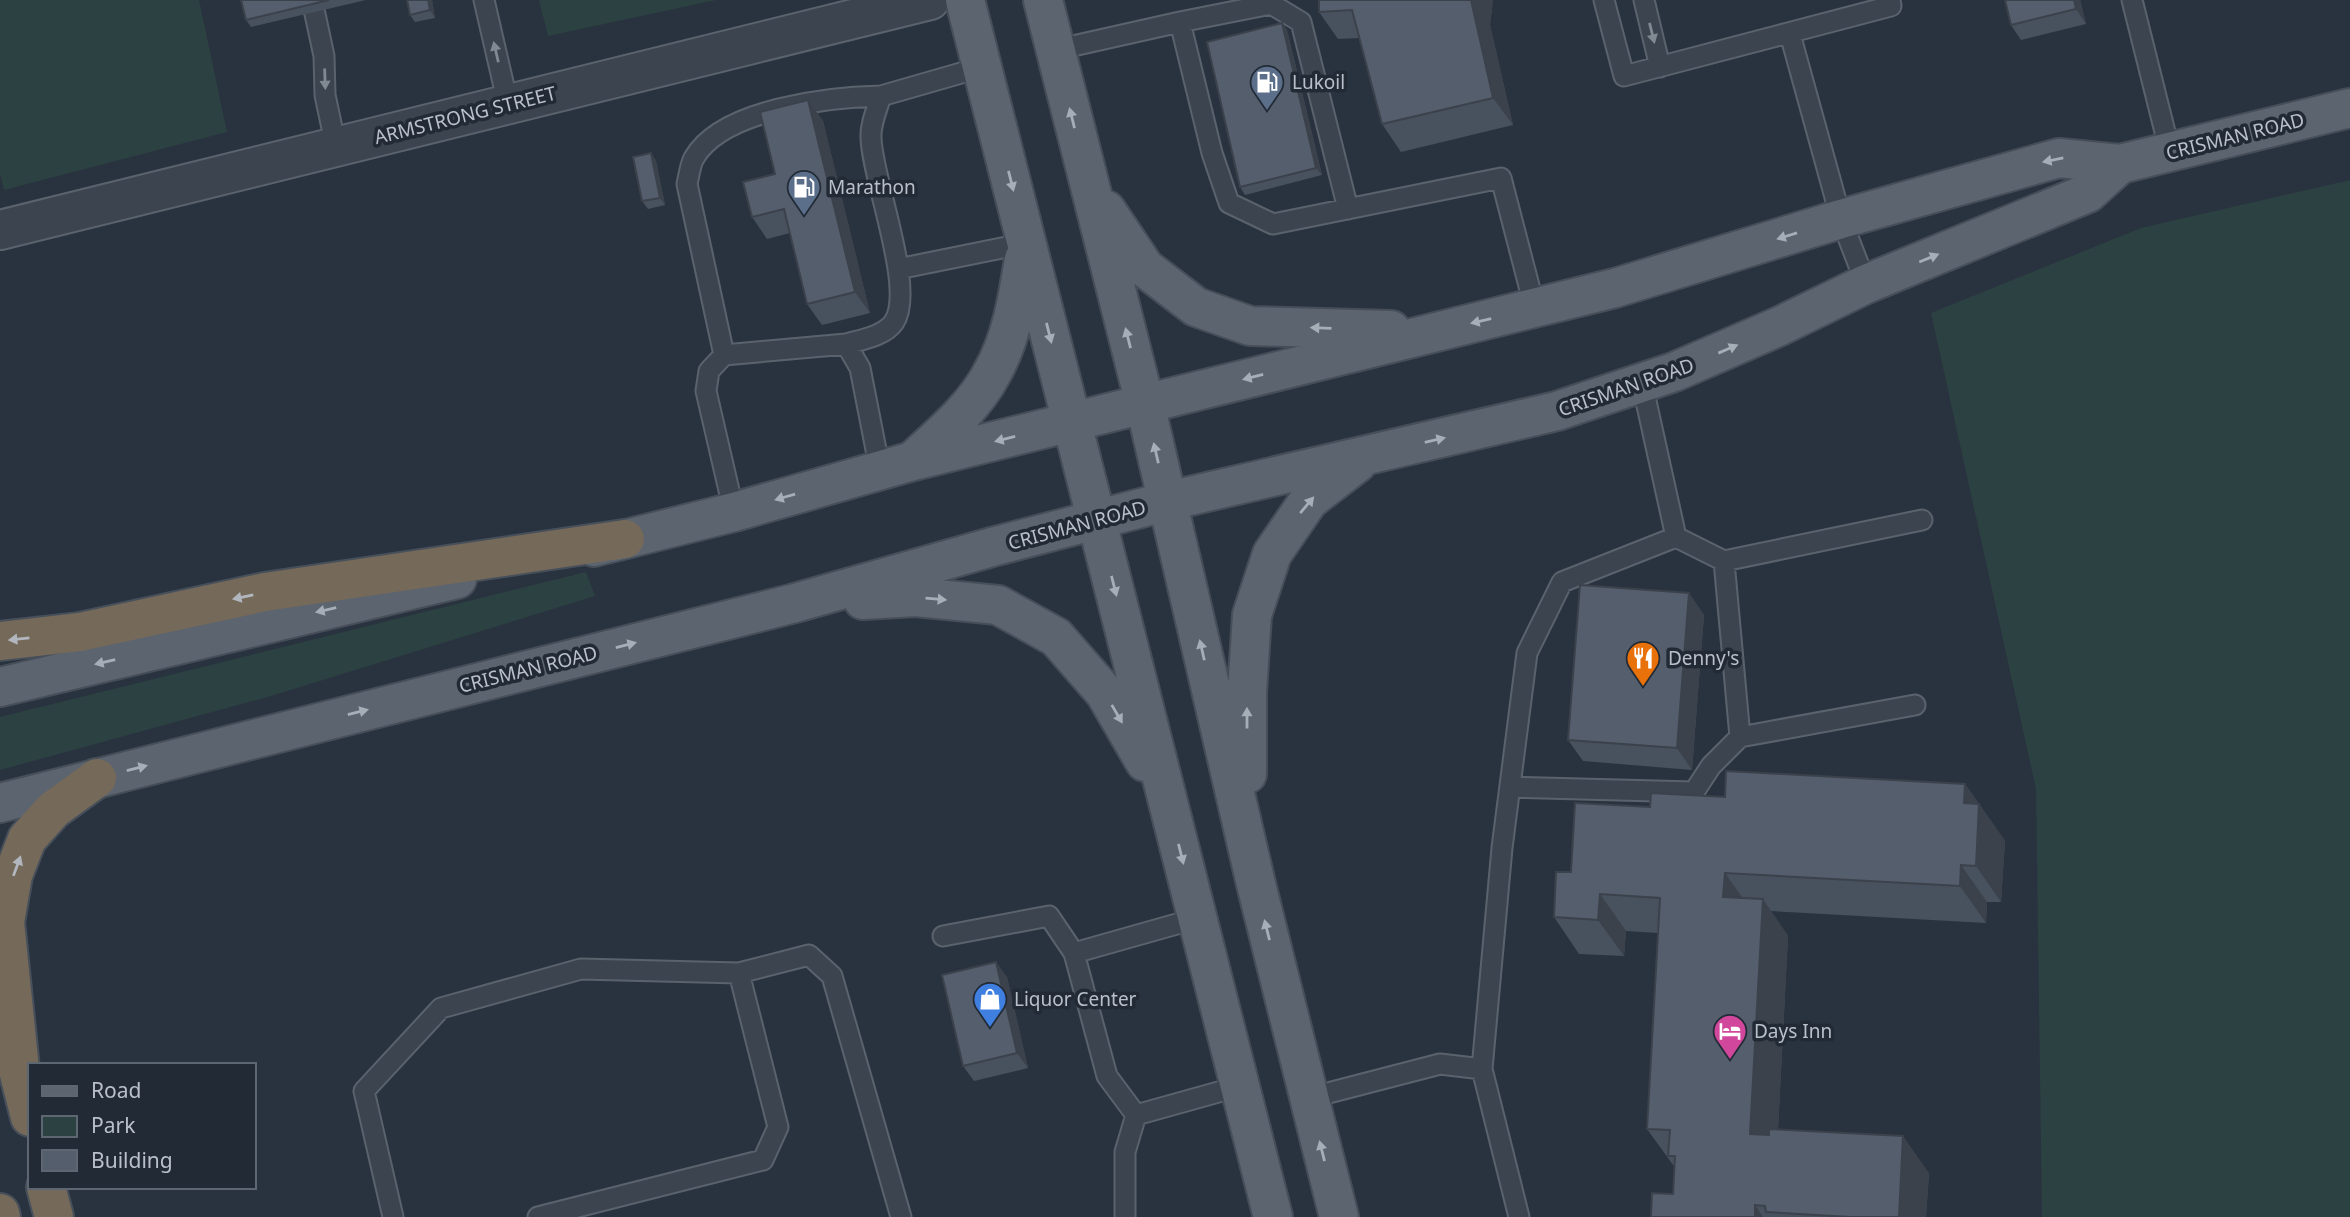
<svg xmlns="http://www.w3.org/2000/svg" width="2350" height="1217" font-family="'Noto Sans',sans-serif">
<style>
.green{fill:#2c4141}
.lines{fill:none;stroke-linecap:round;stroke-linejoin:round}
.service-casing{stroke:#5a636d;stroke-width:23}
.minor-casing{stroke:#5a636d;stroke-width:42}
.primary-casing{stroke:#464e59;stroke-width:42}
.motorway-casing{stroke:#47505a;stroke-width:42}
.service{stroke:#3c454f;stroke-width:19}
.minor{stroke:#3c454f;stroke-width:38}
.primary{stroke:#5b646f;stroke-width:38}
.motorway{stroke:#75695a;stroke-width:38}
.wall{fill:#48515e}
.shaded-wall{fill:#3b424c}
.building{fill:#545e6d;stroke:#3b424c;stroke-width:2}
.oneway{fill:#818993}
.oneway2{fill:#a6aeb8}
.oneway3{fill:#b2b7bf}
.labels{text-anchor:middle;dominant-baseline:central;stroke-width:7;stroke-linejoin:round;paint-order:stroke}
.poi-label{font-size:19px;fill:#b9c0ca;stroke:#212a35;text-anchor:start}
.street-label{font-size:19px;fill:#b9c0ca;stroke:#212a35}
</style>
<rect width="100%" height="100%" fill="#29333f"/>
<!-- green -->
<path class="green" d="M0 0H199L227 132 4 190 0 174Z
M539 0H716L548 36Z
M2350 180V1217H2042L2036 789 1931 313 2141 228Z
M586 572 595 596 271 696 0 770V717Z"/>
<g class="lines">
<defs>
<path id="service" d="M312 0 324 56 325 95 336 147
M484 0 508 104
M1604 0 1624 76 1891 6 1890 0
M1644 0 1660 67
M2132 0 2170 152
M1180 22 1271 4 1301 22 1348 209
M1790 34 1841 219 1866 284
M1055 50 1180 22 1212 153 1229 203 1273 224 1501 178 1535 309
M898 269 1027 243
M846 344C860 340 885 336 894 322 916 289 872 179 871 138 870 125 877 109 881 96L982 67
M724 355 687 184C689 176 690 165 694 158 722 109 830 97 881 96
M734 512 706 391 709 371 724 355 846 344 860 368 880 470
M1676 537 1724 561 1922 520
M1724 561 1740 737
M1510 787 1694 792 1711 766 1740 737 1915 705
M943 936 1049 916 1074 953 1107 1076 1136 1115
M1074 953 1198 918
M1482 1069 1502 848 1527 653 1562 582 1676 537 1642 383
M1309 1098 1440 1064 1482 1069 1519 1217
M1136 1115 1240 1086
M393 1217 364 1091 441 1008 581 969 739 973 809 955 832 976 901 1217
M538 1217 763 1160 778 1127 739 973
M1125 1217V1152L1136 1115"/>
<path id="minor" d="M0 230 930 0"/>
<path id="primary" d="M965 0 1273 1217
M1043 0 1145 404 1256 884 1339 1217
M1106 210 1145 268 1196 307 1250 326 1391 330
M916 458C944 432 974 407 992 373 1012 338 1018 297 1024 259
M594 547 734 512 913 461 1615 288 1841 219 2059 158 2120 164 2350 108
M863 600 916 597 998 605 1056 637 1105 693 1145 762
M0 687 457 579
M1247 774V693L1252 615 1272 554 1309 500 1357 463
M0 803 795 603 992 547 1168 501 1557 411 1674 372 1780 326 1866 284 2088 193 2120 164"/>
<path id="motorway" d="M0 641 80 632 265 592 625 539
M14 1054 30 1117
M21 1079 5 922 13 875 27 839 53 810 97 778
M46 1187 54 1217
M0 1213 1 1217"/>
</defs>
<!-- service casing -->
<use href="#service" class="service-casing"/>
<!-- minor casing -->
<use href="#minor" class="minor-casing"/>
<!-- primary casing -->
<use href="#primary" class="primary-casing"/>
<!-- motorway casing -->
<use href="#motorway" class="motorway-casing"/>
<!-- service -->
<use href="#service" class="service"/>
<!-- minor -->
<use href="#minor" class="minor"/>
<!-- primary -->
<use href="#primary" class="primary"/>
<!-- motorway -->
<use href="#motorway" class="motorway"/>
</g>
<!-- wall -->
<path class="wall" d="M241 0H366L251 27 246 20Z
M432 0 435 18 415 22 410 15Z
M1319 0H1493L1490 25 1513 125 1401 152 1382 124 1360 38 1338 39 1319 12Z
M2005 0H2080L2086 24 2021 40 2011 25Z
M1282 23 1287 30 1322 175 1245 195 1240 187Z
M808 100 823 121 870 313 822 325 807 304 790 233 767 239 752 217 775 174Z
M651 153 656 161 665 205 648 209 642 201Z
M1689 593 1704 615 1692 770 1583 761 1568 740Z
M1965 784 2005 841 2001 902H1987L1986 923 1771 911 1788 936 1778 1130 1929 1173 1926 1217H1651L1673 1194 1675 1165H1673L1647 1129 1658 933 1626 931 1624 956 1579 954 1554 917 1571 872 1650 807 1725 797Z
M1007 977 1028 1068 974 1081 963 1066Z"/>
<!-- shaded-wall -->
<path class="shaded-wall" d="M428 0H432L435 18 430 10Z
M1471 0H1493L1490 25 1513 125 1493 98Z
M2074 0H2080L2086 24 2076 9Z
M1282 23 1287 30 1322 175 1316 168Z
M808 100 823 121 870 313 855 292Z
M651 153 656 161 665 205 660 198Z
M1689 593 1704 615 1692 770 1677 748Z
M1965 784 2005 841 2001 902 1976 866 1964 803Z
M1961 865 1987 902 1986 923 1960 886Z
M1725 873 1751 910 1723 897Z
M1600 894 1626 931 1624 956 1598 920Z
M1763 899 1788 936 1776 1170 1750 1134Z
M996 962 1007 977 1028 1068 1017 1053Z
M1903 1136 1929 1173 1926 1217H1899Z
M1755 1205 1763 1217H1755Z"/>
<!-- building -->
<path class="building" d="M241 0H329L246 20Z
M407 0H428L430 10 410 15Z
M1319 0H1471L1493 98 1382 124 1352 10 1319 12Z
M2005 0H2074L2076 9 2011 25Z
M1282 23 1316 168 1240 187 1207 42Z
M808 100 855 292 807 304 784 209 752 217 743 182 775 174 760 112Z
M651 153 660 198 642 201 633 157Z
M1580 585 1689 593 1677 748 1568 740Z
M1726 771 1965 784 1964 803 1979 804 1976 866 1961 865 1960 886 1725 873 1723 897 1763 899 1750 1134 1769 1135V1129L1903 1136 1899 1217H1850L1766 1212 1765 1206 1755 1205V1217H1651L1652 1193 1673 1194 1675 1156H1668L1670 1130 1647 1129 1660 898 1600 894 1598 920 1554 917 1556 872H1571L1575 803 1650 807 1651 793 1725 797Z
M996 962 1017 1053 963 1066 942 975Z"/>
<!-- one-way arrows -->
<defs><path id="oneway-solid" d="M-6-.8H1V-3.2L6.5 0L1 3.2V.8H-6Z" transform="scale(1.75)"/></defs>
<g class="oneway">
<use href="#oneway-solid" transform="translate(1652 33) rotate(76)"/>
<use href="#oneway-solid" transform="translate(496 52) rotate(-103)"/>
<use href="#oneway-solid" transform="translate(325 79) rotate(88)"/>
</g>
<g class="oneway2">
<use href="#oneway-solid" transform="translate(1072 118) rotate(-104)"/>
<use href="#oneway-solid" transform="translate(2053 160) rotate(169)"/>
<use href="#oneway-solid" transform="translate(1011 181) rotate(76)"/>
<use href="#oneway-solid" transform="translate(1787 236) rotate(163)"/>
<use href="#oneway-solid" transform="translate(1929 258) rotate(-22)"/>
<use href="#oneway-solid" transform="translate(1481 321) rotate(167)"/>
<use href="#oneway-solid" transform="translate(1321 328) rotate(-178)"/>
<use href="#oneway-solid" transform="translate(1049 333) rotate(76)"/>
<use href="#oneway-solid" transform="translate(1128 338) rotate(-104)"/>
<use href="#oneway-solid" transform="translate(1728 349) rotate(-23)"/>
<use href="#oneway-solid" transform="translate(1253 377) rotate(166)"/>
<use href="#oneway-solid" transform="translate(1005 439) rotate(166)"/>
<use href="#oneway-solid" transform="translate(1435 440) rotate(-13)"/>
<use href="#oneway-solid" transform="translate(1156 453) rotate(-103)"/>
<use href="#oneway-solid" transform="translate(785 497) rotate(164)"/>
<use href="#oneway-solid" transform="translate(1307 505) rotate(-50)"/>
<use href="#oneway-solid" transform="translate(1114 586) rotate(76)"/>
<use href="#oneway-solid" transform="translate(936 599) rotate(5)"/>
<use href="#oneway-solid" transform="translate(326 610) rotate(167)"/>
<use href="#oneway-solid" transform="translate(626 645) rotate(-14)"/>
<use href="#oneway-solid" transform="translate(1202 650) rotate(-103)"/>
<use href="#oneway-solid" transform="translate(105 662) rotate(167)"/>
<use href="#oneway-solid" transform="translate(358 712) rotate(-14)"/>
<use href="#oneway-solid" transform="translate(1117 714) rotate(60)"/>
<use href="#oneway-solid" transform="translate(1247 718) rotate(-90)"/>
<use href="#oneway-solid" transform="translate(137 768) rotate(-14)"/>
<use href="#oneway-solid" transform="translate(1181 854) rotate(76)"/>
<use href="#oneway-solid" transform="translate(1267 930) rotate(-104)"/>
<use href="#oneway-solid" transform="translate(1322 1151) rotate(-104)"/>
</g>
<g class="oneway3">
<use href="#oneway-solid" transform="translate(243 597) rotate(168)"/>
<use href="#oneway-solid" transform="translate(19 639) rotate(174)"/>
<use href="#oneway-solid" transform="translate(17 866) rotate(-70)"/>
</g>
<!-- icons -->
<defs>
<symbol id="fuel-pin" viewBox="-11 -11 22 30"><path d="M0 17L-7.5 6A9.5 9.5 0 1 1 7.5 6Z" fill="#5c6f8a" stroke="#212a35"/><path d="M-5.5-6h7V0h2V4h1.3V-2.5L3-4.5l.8-.8L6-3V5H2.5V1h-1V6h-7ZM-4.2-4.7v3.2H.2V-4.7Z" fill="#fff"/></symbol>
<symbol id="restaurant-pin" viewBox="-11 -11 22 30"><path d="M0 17L-7.5 6A9.5 9.5 0 1 1 7.5 6Z" fill="#e8710a" stroke="#212a35"/><path d="M-5-6h1v4h1v-4h1v4h1v-4h1v5L-1.5 .5V6h-2V.5L-5-1ZM5-6V6H3V1.5H1.5Q1.5-4 5-6Z" fill="#fff"/></symbol>
<symbol id="shop-pin" viewBox="-11 -11 22 30"><path d="M0 17L-7.5 6A9.5 9.5 0 1 1 7.5 6Z" fill="#3f7fe0" stroke="#212a35"/><path d="M-5-2.5h2.3a2.7 3.5 0 0 1 5.4 0H5L5.5 6h-11ZM-1.5-2.5h3a1.5 2.3 0 0 0-3 0Z" fill="#fff"/></symbol>
<symbol id="hotel-pin" viewBox="-11 -11 22 30"><path d="M0 17L-7.5 6A9.5 9.5 0 1 1 7.5 6Z" fill="#d1479c" stroke="#212a35"/><path d="M-6-4.5h1.5V1H6V5H4.5V3h-9V5H-6ZM-4 0a1.8 1.8 0 1 1 3.6 0ZM.5 0V-2.5h3Q6-2.5 6 0Z" fill="#fff"/></symbol>
</defs>
<g fill-rule="evenodd">
<use href="#fuel-pin" x="1248" y="63" width="38" height="52"/>
<use href="#fuel-pin" x="785" y="168" width="38" height="52"/>
<use href="#restaurant-pin" x="1624" y="639" width="38" height="52"/>
<use href="#shop-pin" x="971" y="980" width="38" height="52"/>
<use href="#hotel-pin" x="1711" y="1012" width="38" height="52"/>
</g>
<g class="labels">
<!-- poi labels -->
<g class="poi-label">
<text x="1292" y="82">Lukoil</text>
<text x="828" y="187">Marathon</text>
<text x="1668" y="658">Denny's</text>
<text x="1014" y="999">Liquor Center</text>
<text x="1754" y="1031">Days Inn</text>
</g>
<!-- street labels -->
<g class="street-label">
<text transform="translate(465 115) rotate(-14)">ARMSTRONG STREET</text>
<text transform="translate(2235 136) rotate(-14)">CRISMAN ROAD</text>
<text transform="translate(1626 387) rotate(-19)">CRISMAN ROAD</text>
<text transform="translate(1077 525) rotate(-15)">CRISMAN ROAD</text>
<text transform="translate(528 669) rotate(-14)">CRISMAN ROAD</text>
</g>
</g>
<!-- legend -->
<rect x="28" y="1063" width="228" height="126" fill="#212a35" stroke="#5e6671" stroke-width="2"/>
<rect x="42" y="1086" width="35" height="10" fill="#5b646f" stroke="#5e6671" stroke-width="2"/>
<text x="91" y="1098" font-size="21" fill="#b9c0ca">Road</text>
<rect x="42" y="1116" width="35" height="21" fill="#2c4141" stroke="#5e6671" stroke-width="2"/>
<text x="91" y="1133" font-size="21" fill="#b9c0ca">Park</text>
<rect x="42" y="1150" width="35" height="21" fill="#545e6d" stroke="#5e6671" stroke-width="2"/>
<text x="91" y="1168" font-size="21" fill="#b9c0ca">Building</text>
</svg>
